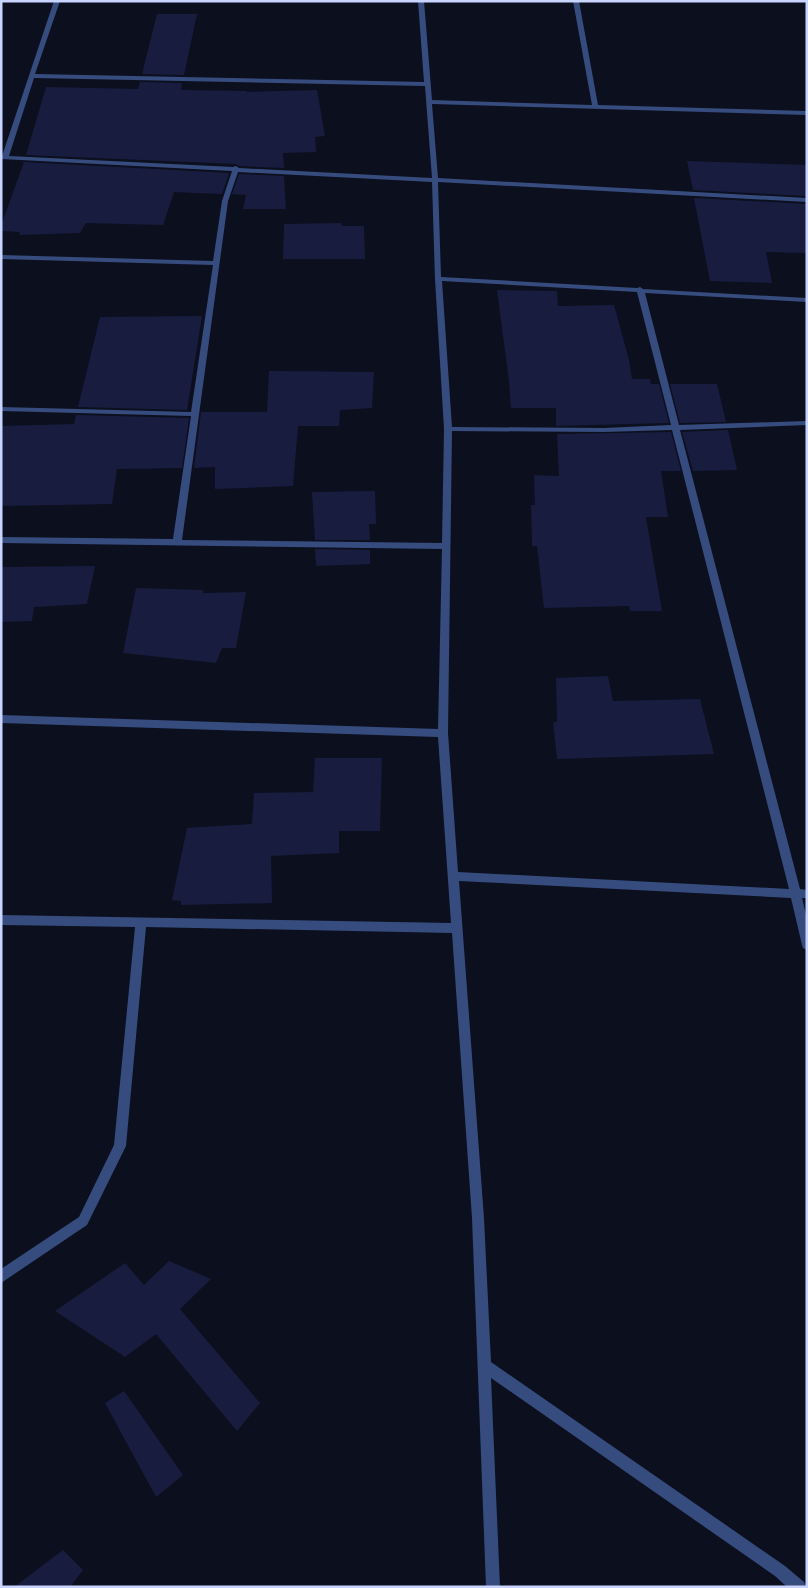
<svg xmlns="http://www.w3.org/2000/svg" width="808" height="1588" font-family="Mulish,sans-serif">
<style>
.building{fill:#181d3f}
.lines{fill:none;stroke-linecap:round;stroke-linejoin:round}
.street{fill:#364c7e;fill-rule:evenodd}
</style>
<rect width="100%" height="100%" fill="#0c0f1e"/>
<!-- building -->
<path class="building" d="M157 14H197L184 75 142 74Z
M140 82 182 83 181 90 247 91 246 92 317 90 325 136 315 137 316 152 283 153 284 168 240 166 235 164 26 155 46 87 138 89Z
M687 161 807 165V196L693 190Z
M24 162 229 173 222 194 174 192 163 225 86 223 80 233 19 235 20 232 1 231V226Z
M239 174 284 176 286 209H243L246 195 232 194Z
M694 198 807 204V253L766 252 772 283 710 281Z
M341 223 342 226H364L365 259H283L284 224Z
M497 290 557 291 558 306 614 305 629 360 632 379H650L651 384H659L669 423 556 426V408H511L509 381Z
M202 316 187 410 78 407 100 317Z
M269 371 374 372 372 408 340 410 339 426H298L293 486 215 489V467L194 468 201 412H267Z
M670 384H717L726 422 680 423Z
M76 415 189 418 182 468 117 469 112 504 1 506V426L74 424Z
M728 430 737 470 693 471 682 432Z
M671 432 681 471H661L668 517H646L662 611H630L629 606 544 608 537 546H532L531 505H535L534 475 559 476 557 434Z
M375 491 376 524H369L370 540H315L312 492Z
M315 549 370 550V564L316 566Z
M95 566 87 604 34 607 32 621 1 622V567Z
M136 588 203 590V593L246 592 236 648H222L216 663 123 653Z
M608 676 613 701 700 699 714 754 557 759 553 722H557L556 678Z
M315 758H382L380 831H339V853L271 856 272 903 181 905V901L172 900 187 828 252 824 254 793 313 792Z
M169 1261 211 1279 180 1309 260 1403 237 1431 156 1334 125 1357 55 1311 125 1263 144 1285Z
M124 1391 183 1475 156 1497 105 1403Z
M63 1550 83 1570 70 1587H14Z"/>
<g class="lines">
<!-- street -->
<path class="street" d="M54 1H60L35 74 424 82 418 1H424L432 100 592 105 573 1H579L598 105 807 111V115L432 104 438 178 807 198V202L438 182 441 277 637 288 640 287 643 289 807 298V302L645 293 679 425 807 421V425L680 430 800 889 807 890V898H802L807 919V950L803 948 802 945 791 898 459 881 484 1218 491 1362 785 1566 804 1582 806 1587H787L775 1576 491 1378 500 1587H486L472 1218 452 933 146 927 126 1146 87 1225 1 1283V1269L79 1217 114 1145 135 927 1 925V915L451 923 438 737 1 723V715L438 729 442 549 1 543V537L173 539 191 416 1 411V407L191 412 213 265 1 259V255L213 261 222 201 232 171 1 159ZM34 78 425 86 432 178 239 168 236 166 233 167 9 156ZM238 172 432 182 435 279 444 429 442 543 182 540 228 201ZM442 281 637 292 671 425 604 428 452 427ZM672 430 789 889 458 872 448 733 452 431 604 432Z"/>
</g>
<!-- border -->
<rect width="808" height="1588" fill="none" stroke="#c9d5ff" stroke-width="5"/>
</svg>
